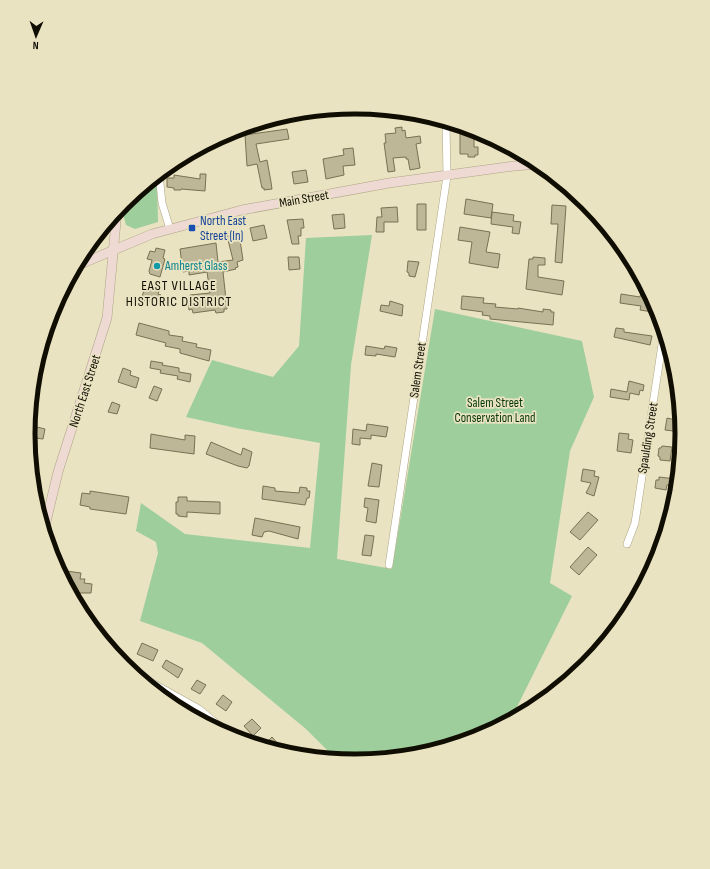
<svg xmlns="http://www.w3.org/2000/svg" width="710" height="869" font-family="'Sofia Sans Condensed',sans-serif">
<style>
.green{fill:#9dce9c}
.building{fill:#beb797;stroke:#787152}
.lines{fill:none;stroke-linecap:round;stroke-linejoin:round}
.street-casing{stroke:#aca585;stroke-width:8}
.secondary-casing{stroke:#aca585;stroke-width:10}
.street{stroke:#fff;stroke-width:7}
.secondary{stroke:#eed9d3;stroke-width:9}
.rail{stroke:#3a3628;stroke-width:2.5;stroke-dasharray:2 4;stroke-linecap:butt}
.transit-dot{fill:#1a4fb4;stroke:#eae3c1;stroke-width:1.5}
.culture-dot{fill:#0f9aa8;stroke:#eae3c1;stroke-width:1.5}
.labels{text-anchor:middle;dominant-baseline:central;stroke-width:3.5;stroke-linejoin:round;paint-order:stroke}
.street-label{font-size:13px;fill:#100d03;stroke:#eae3c1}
.transit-label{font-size:13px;fill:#164399;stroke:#eae3c1;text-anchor:start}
.culture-label{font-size:13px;fill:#0d838f;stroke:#eae3c1;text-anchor:start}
.park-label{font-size:13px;fill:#013606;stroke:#eae3c1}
.neighbourhood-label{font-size:14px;letter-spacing:1px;fill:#100d03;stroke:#eae3c1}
.rim{fill:none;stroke:#100d03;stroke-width:5}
</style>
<rect width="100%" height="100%" fill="#eae3c1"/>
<!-- green -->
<path class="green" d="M157 176 158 222 135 229 126 225 123 214 125 202Z
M372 235 351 365 337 559 392 569 435 309 582 341 594 397 570 451 550 583 572 596 510 721 480 737 419 755 355 761 337 760 306 729 202 643 140 621 158 553 156 542 136 531 141 503 185 534 310 548 320 443 236 428 186 417 212 360 273 377 299 346 306 238Z"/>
<!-- building -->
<path class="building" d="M460 126 474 131V147H478V155H475V157H468V154H460Z
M402 127V131L405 130 406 138 420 136 421 143 416 144 420 168 410 170 408 159H406V157L393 158 395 171 388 172 384 143H386L385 134 396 133 395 128Z
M287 129 289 139 256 144 260 162 267 160 271 182 272 189 264 190V188H262L257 164 247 166 245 135Z
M353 148 355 165 343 166 344 175 326 179 323 159 344 155 343 149Z
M306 170 308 182 294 184 292 172Z
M200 174H206L205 191 181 189V190H174V188L167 187V178H174V175L200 179Z
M466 199 493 204 491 218 464 214Z
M417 204H426V230H417Z
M552 205 566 206 562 263 555 262 558 224H551Z
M397 207 398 222H384V232H376L377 217H382L381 208Z
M492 212 514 215 513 221 521 222 519 234 512 233 513 227 491 224Z
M344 214 345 228 334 229 332 215Z
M303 219 304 228H301V236H298L299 244H292L287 220Z
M264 225 267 238 253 241 250 228Z
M460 227 490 232 486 252 500 254 498 268 469 263 472 242 458 240Z
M237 234 238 241 240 240 243 260 237 262 238 267 235 268 236 269 223 272 227 309H224V312L216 313 215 310 193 313 192 309 189 310 188 298H190V295L210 293 207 272 189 275V271L183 272 180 249 216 243 218 262 233 260 227 236Z
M156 248 165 250 163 258 165 259 160 277 150 274 149 271 152 260 147 259 150 251 155 252Z
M288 257H299L300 269 289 270Z
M533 257 545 258V265H538V277L564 281 562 295 526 289 529 259H533Z
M408 261 419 262 415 277 409 276V273L407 272Z
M643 282 654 304 653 312 640 310 641 306 620 303 621 294 640 297Z
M145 287 159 291 158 294 161 295 159 303 141 300Z
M462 296 484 298 483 303 496 304 495 307 518 309V308L543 312V309L551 310V312H554L553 325 490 319V316L482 315 483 312 461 309Z
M390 301 403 305 402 316 380 311 381 305 389 306Z
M139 323 169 331V335L183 337 182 341 197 344 196 347 211 350 209 361 180 353V349L165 346 166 343 136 335Z
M616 328 624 329V332L652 336 650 345 614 337Z
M366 346 384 349 385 346 397 348 395 357 376 354V356L365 355Z
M151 361 163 363 162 365 179 368V372L191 374 190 382 177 379 178 376 160 373 161 370 150 368Z
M123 368 131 371 130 375 139 378 136 388 118 382Z
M629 381 644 385 643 391 640 390 639 395 630 393 629 400 610 397 611 389 627 392Z
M154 386 162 389 157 401 149 398Z
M112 402 120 405 117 414 108 412Z
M667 418 681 421 682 432 665 430Z
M367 424 388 427 386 437 371 435V439L360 438V445L352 444 353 429 366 431Z
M29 425 45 429 43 439 28 437Z
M619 433 629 434 628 439 633 440 631 453 617 451Z
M151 434 185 440V435L195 436 194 454 150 448Z
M211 442 241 455 243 448 252 452 249 466 247 468 238 466 206 454Z
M662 446 672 447 670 461 660 460V457L658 456 659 448H661Z
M30 456 37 457 36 466H38L35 486H33Z
M372 463 382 465 379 487 368 486Z
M583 469 595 471 594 476 599 477 594 496 586 493 591 483 581 481Z
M659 477 676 479 675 486 667 485 666 490 655 488 656 480H659Z
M263 486 275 488V491L299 493 300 487 307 488V491H310L309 498H307L305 505 262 499Z
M90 491 129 497 126 514 90 509V507L80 505 82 493 90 494Z
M178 497H187V501L220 502V514L187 512V517L178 516V514H176V502H178Z
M365 498 379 500 376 523 366 521 368 508 364 507Z
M588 512 598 520 580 540 570 532Z
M255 518 300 527 298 539 269 531 264 532 262 537 252 535Z
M365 535 374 536 371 556 362 555Z
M588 547 597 555 579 575 570 567Z
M59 570 81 573 80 579H85L84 583 92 584 91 593H73V588H68Z
M142 643 158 650 153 661 137 654Z
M166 660 183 669 178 678 162 667Z
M197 680 206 685 200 694 191 689Z
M223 695 232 702 226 711 216 704Z
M252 719 261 728 253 736 244 726Z
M272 737 281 747 277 751 269 749 265 744Z"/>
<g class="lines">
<defs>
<path id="street" d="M159 174 162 203 170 229
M627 544 635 523 664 331
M389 565 447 176 446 122
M129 670 199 709 234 738"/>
<path id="secondary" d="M76 266 152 234 242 210 389 183 514 166 538 164
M44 530 58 472 107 318 117 211"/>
</defs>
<!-- street casing -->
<use href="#street" class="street-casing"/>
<!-- secondary casing -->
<use href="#secondary" class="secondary-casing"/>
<!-- street -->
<use href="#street" class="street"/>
<!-- secondary -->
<use href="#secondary" class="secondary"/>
<!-- rail -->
<path class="rail" d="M598 652 648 577"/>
</g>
<!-- markers -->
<rect class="transit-dot" x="188" y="224" width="8" height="8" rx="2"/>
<circle class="culture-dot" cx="157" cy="266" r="4"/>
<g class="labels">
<!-- street labels -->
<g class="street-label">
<text transform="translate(304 199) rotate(-10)">Main Street</text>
<text transform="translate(418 370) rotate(-82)">Salem Street</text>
<text transform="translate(85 391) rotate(-72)">North East Street</text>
<text transform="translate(648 438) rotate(-81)">Spaulding Street</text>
</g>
<!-- transit labels -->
<g class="transit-label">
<text x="200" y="221">North East<tspan x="200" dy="15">Street (In)</tspan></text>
</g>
<!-- culture labels -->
<g class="culture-label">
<text x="165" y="266">Amherst Glass</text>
</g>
<!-- park labels -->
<g class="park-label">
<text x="495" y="403">Salem Street<tspan x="495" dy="15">Conservation Land</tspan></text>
</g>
<!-- neighbourhood labels -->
<g class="neighbourhood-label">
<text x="179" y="285">EAST VILLAGE<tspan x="179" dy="16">HISTORIC DISTRICT</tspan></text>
</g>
</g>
<!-- crop -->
<path d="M0 0H710V869H0ZM35 434a320 320 0 1 1 640 0a320 320 0 1 1-640 0Z" fill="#eae3c1" fill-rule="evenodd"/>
<path class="rim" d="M35 434a320 320 0 1 1 640 0a320 320 0 1 1-640 0Z"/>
<!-- north arrow -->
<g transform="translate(36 36) rotate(182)" stroke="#eae3c1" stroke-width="3" paint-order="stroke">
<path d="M0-3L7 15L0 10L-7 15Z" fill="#100d03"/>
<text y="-6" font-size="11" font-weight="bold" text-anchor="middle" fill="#100d03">N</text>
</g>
</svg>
